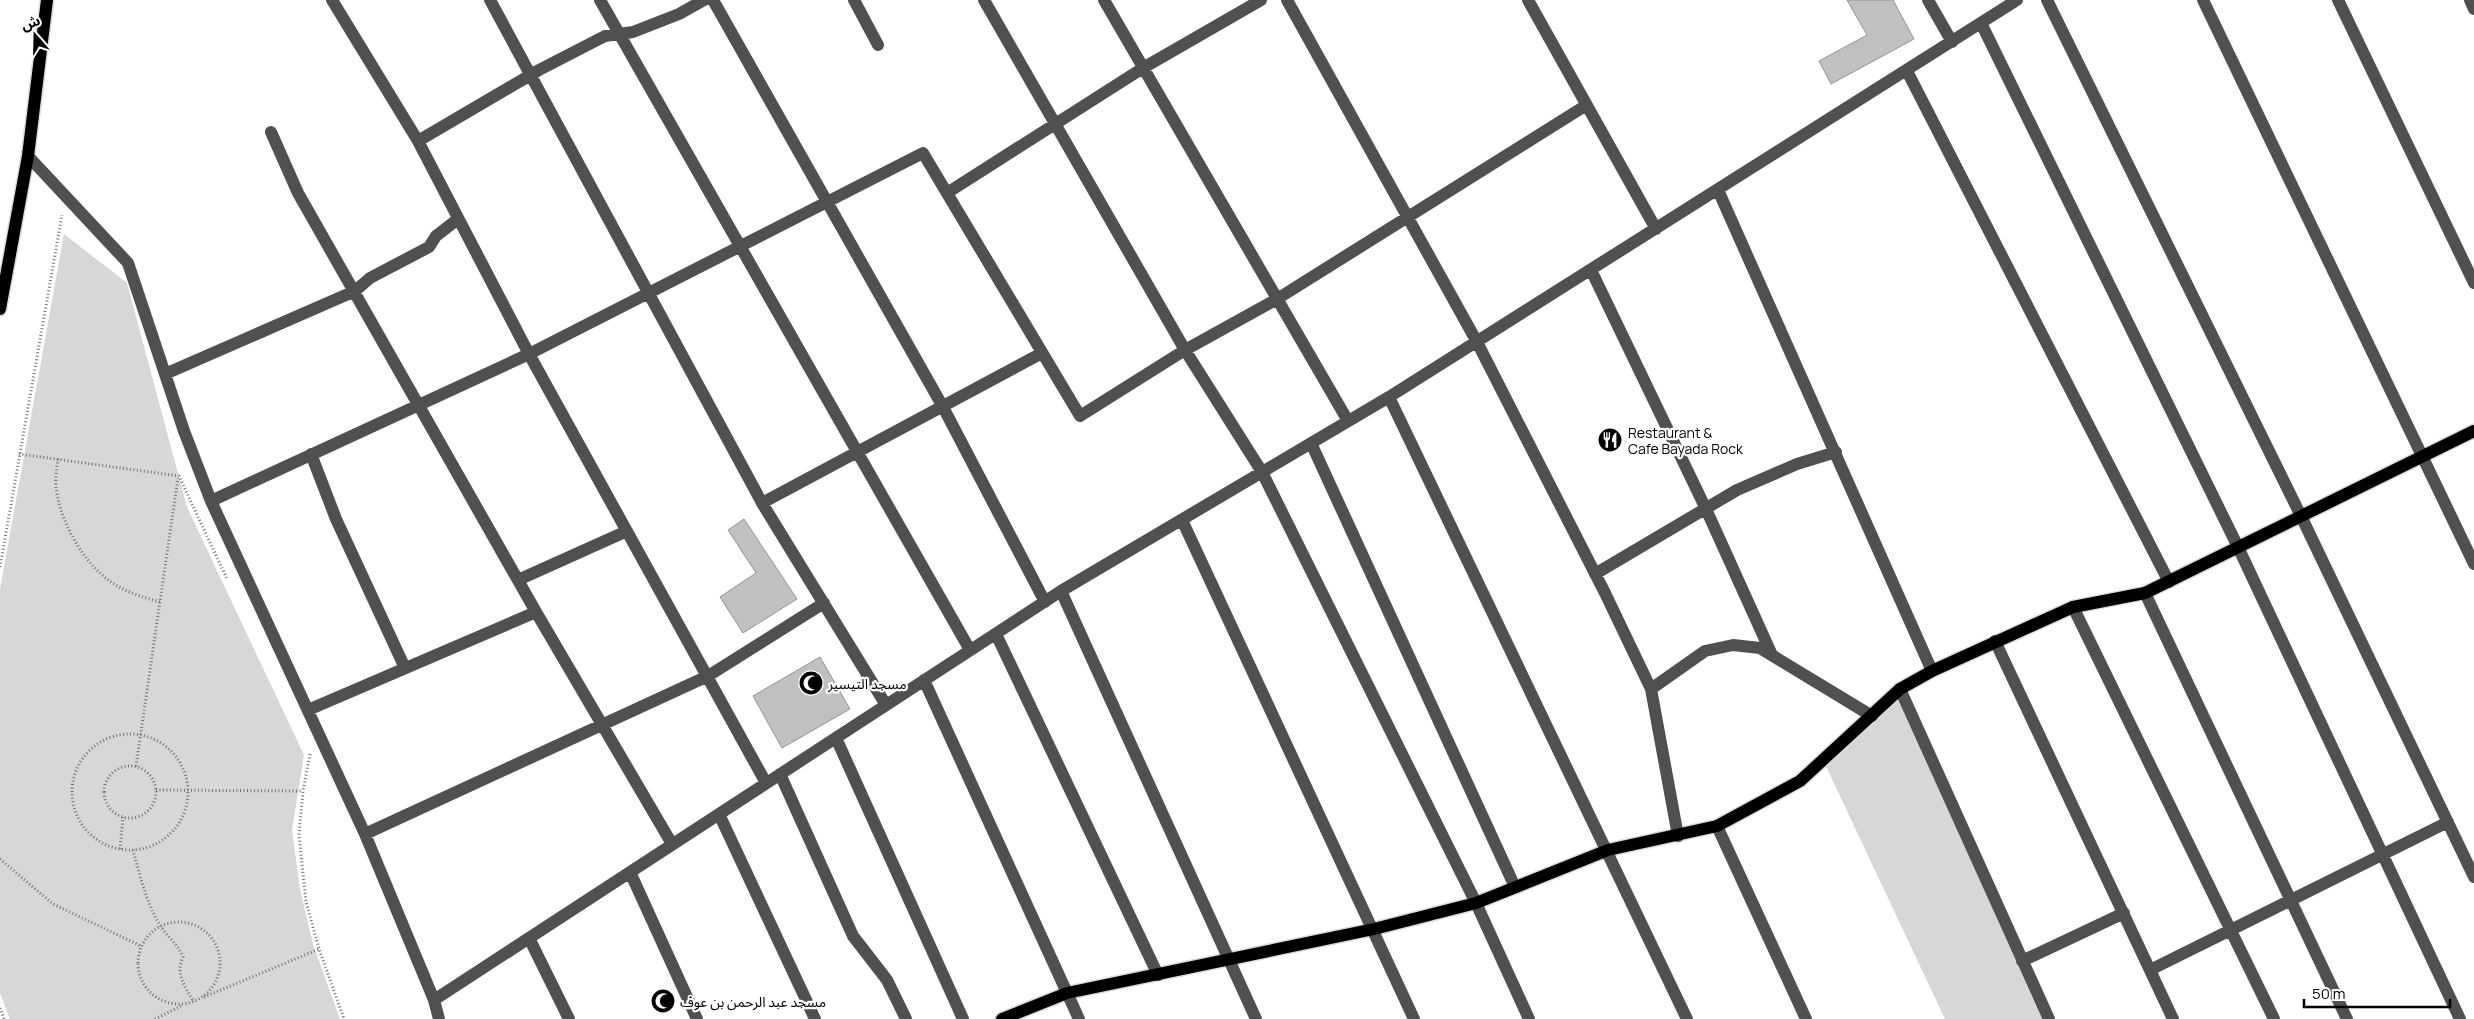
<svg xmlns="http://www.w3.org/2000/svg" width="2474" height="1019" font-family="Manrope,'Noto Sans Arabic',sans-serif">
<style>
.green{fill:#d7d7d7}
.building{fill:#c0c0c0;stroke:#949494}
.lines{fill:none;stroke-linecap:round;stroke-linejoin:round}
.major-casing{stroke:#dbdbdb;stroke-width:15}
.path{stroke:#727272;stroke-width:3;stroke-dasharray:1 2.5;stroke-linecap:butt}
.minor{stroke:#505050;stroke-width:12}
.major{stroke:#000;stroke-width:12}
.labels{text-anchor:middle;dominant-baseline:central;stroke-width:4.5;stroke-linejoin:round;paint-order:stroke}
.poi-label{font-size:14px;fill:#000;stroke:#fff;text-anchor:start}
</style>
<rect width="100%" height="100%" fill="#fff"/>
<!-- green -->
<path class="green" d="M64 234 127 283 187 507 304 755 292 830 300 889 313 944 340 1019H10L0 993V589Z
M1900 689 2049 1019H1945L1823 760Z"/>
<!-- building -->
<path class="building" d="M1847 0H1893L1914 39 1831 84 1819 61 1867 35Z
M744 519 797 599 743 633 720 597 756 573 728 530Z
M820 657 850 709 782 748 753 696Z"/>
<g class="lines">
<defs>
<path id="major" d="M0 309 28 156 47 0
M1002 1019 1067 993 1374 929 1476 903 1608 850 1717 826 1800 781 1900 689 1932 671 2073 607 2145 593 2474 431"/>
</defs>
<!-- major casing -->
<use href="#major" class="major-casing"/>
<!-- path -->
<path class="path" d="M19 454 179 476 227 579
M58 459C57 468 55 478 56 486 59 519 81 559 107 579 122 591 142 597 160 602
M0 567 62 215
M72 792a58 58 0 1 1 116 0a58 58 0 1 1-116 0Z
M310 754 303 791 299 835 306 902 319 949 344 1019
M136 766 178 478
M104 792a26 26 0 1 1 52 0a26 26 0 1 1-52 0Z
M156 790 303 791
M120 849 123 817
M133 850C140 875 146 903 160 925 167 937 178 944 183 957 175 974 185 987 194 1002
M0 859 53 904 141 946
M138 963a41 41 0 1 1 82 0a41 41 0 1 1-82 0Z
M204 997 319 949
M0 1008 4 1019
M155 1019 183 1005"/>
<!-- minor -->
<path class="minor" d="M332 0 418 141 529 354 766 783
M490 0 762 503 886 705
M600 0 970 650
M713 0 943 407 1045 602
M854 0 878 45
M984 0 1185 350 1262 472 1476 903 1529 1019
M1104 0 1348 421
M1287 0 1477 342 1605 593 1651 689 1678 836
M1528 0 1656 229
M1928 0 1952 42
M2047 0 2301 516 2474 877
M2203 0 2474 564
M2338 0 2474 283
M2470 0 2474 9
M1981 23 2238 547 2460 1019
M1907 71 2169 582
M271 132 298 193 536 612 672 844
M418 141 539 70 605 36 633 32 679 14 704 0
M28 156 128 263 184 431 211 501 365 834 434 1000
M1718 190 1932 671
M947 193 1143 68 1261 0
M1591 270 1706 509 1772 655
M165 374 355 291 370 278 429 247 436 236 458 219
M1389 397 1687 1019
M1311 443 1515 887
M311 454 336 519 405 668
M211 501 529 354 923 153 1080 416 1185 350 1277 299 1585 106
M762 503 1042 353
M1182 520 1414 1019
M1595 574 1737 490 1797 464 1836 452
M518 580 627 531
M1061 591 1256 1019
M2145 593 2347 1019
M2073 607 2274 1019
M996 634 1158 975
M1995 641 2173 1019
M924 680 1079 1019
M1651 689 1705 651 1733 645 1760 648 1872 716
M1900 689 2049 1019
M308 710 536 612
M836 738 963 1019
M780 774 853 936 887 980 906 1019
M719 814 815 1019
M1717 826 1806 1019
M365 834 708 676 824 603
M630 872 697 1019
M529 938 569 1019
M2022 961 2124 913
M2150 970 2448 822
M439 1019 434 1000 1061 591 1389 397 2017 0"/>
<!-- major -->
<use href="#major" class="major"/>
</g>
<!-- icons -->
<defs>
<symbol id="restaurant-disc" viewBox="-11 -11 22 22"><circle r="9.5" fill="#000" stroke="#fff"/><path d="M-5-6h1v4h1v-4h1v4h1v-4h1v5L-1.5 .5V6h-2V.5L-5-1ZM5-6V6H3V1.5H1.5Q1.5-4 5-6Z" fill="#fff"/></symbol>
<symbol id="mosque-disc" viewBox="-11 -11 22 22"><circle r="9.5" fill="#000" stroke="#fff"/><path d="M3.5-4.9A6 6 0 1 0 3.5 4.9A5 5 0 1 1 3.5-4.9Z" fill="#fff"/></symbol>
</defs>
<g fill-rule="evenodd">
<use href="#restaurant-disc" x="1596" y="426" width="28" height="28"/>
<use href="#mosque-disc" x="797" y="669" width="28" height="28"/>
<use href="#mosque-disc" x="649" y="987" width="28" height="28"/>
</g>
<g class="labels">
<!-- poi labels -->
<g class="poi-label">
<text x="1628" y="432">Restaurant &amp;<tspan x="1628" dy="16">Cafe Bayada Rock</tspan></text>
<text x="828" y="683">مسجد التيسير</text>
<text x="680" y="1001">مسجد عبد الرحمن بن عوف</text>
</g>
</g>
<!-- north arrow -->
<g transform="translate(35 35) rotate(340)" stroke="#ffffff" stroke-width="4" paint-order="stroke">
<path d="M0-4L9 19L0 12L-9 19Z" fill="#000000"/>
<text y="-8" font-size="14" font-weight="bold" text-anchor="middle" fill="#000000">ش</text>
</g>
<!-- scale -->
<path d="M2304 999v8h146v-8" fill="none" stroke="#000000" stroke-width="2.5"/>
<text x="2312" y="999" font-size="15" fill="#000000" stroke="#ffffff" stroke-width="4" paint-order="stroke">50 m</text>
</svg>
